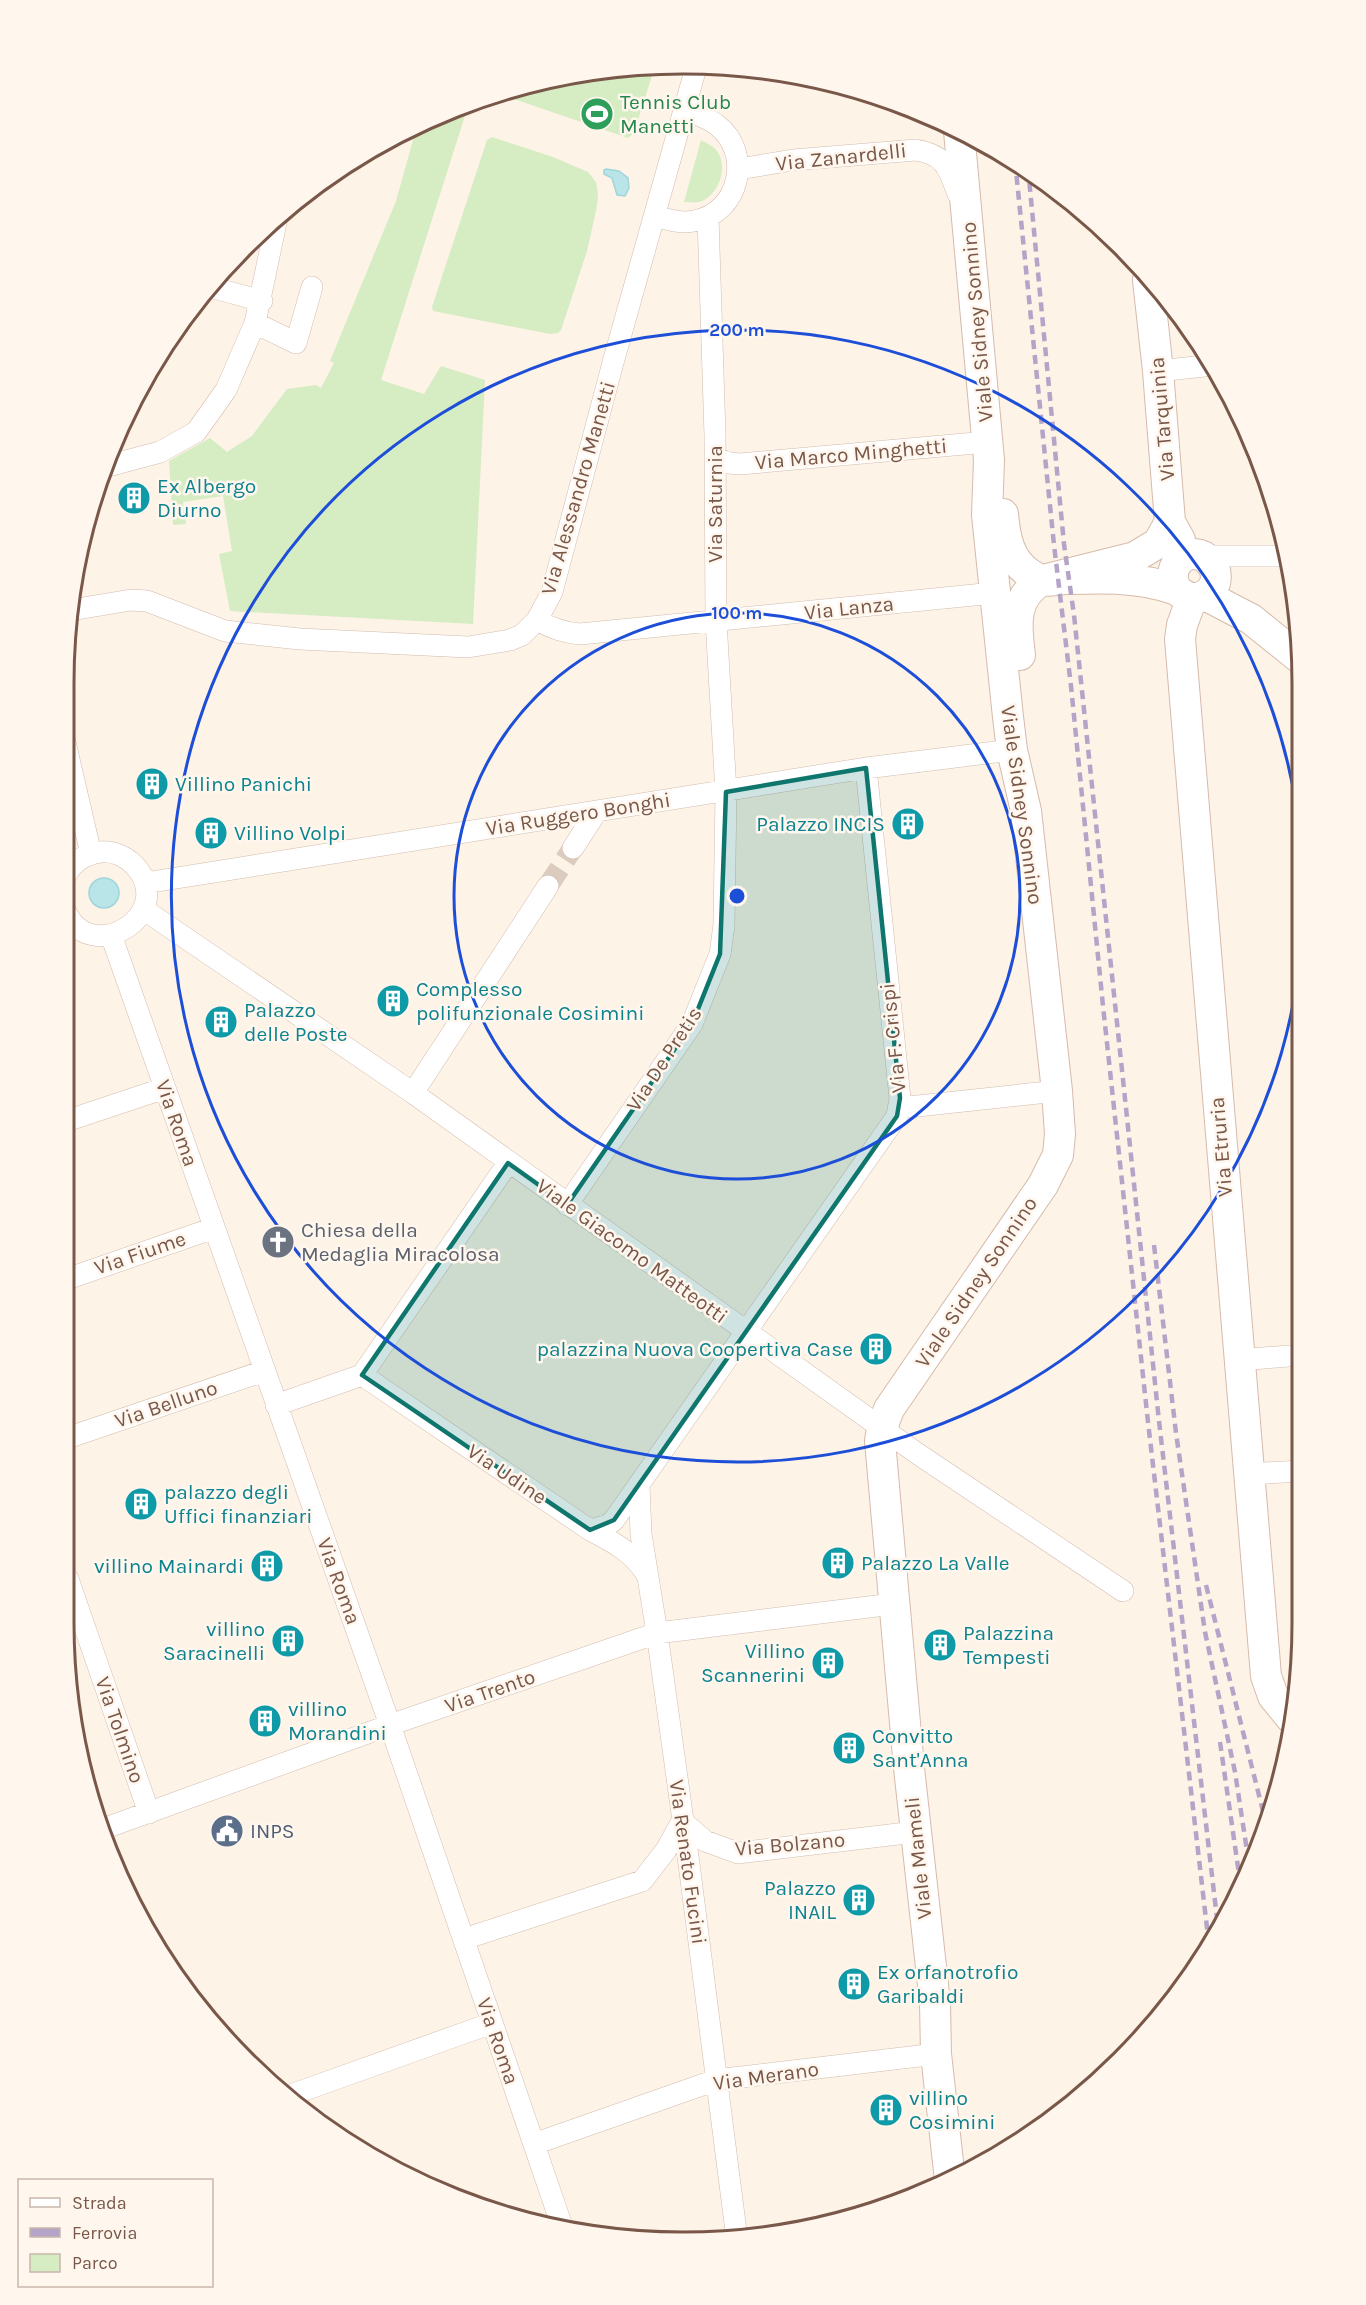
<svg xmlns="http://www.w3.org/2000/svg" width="1366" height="2305" font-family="Karla,sans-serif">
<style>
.green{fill:#d6ecc3}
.water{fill:#b9e5e9;stroke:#9fd5db;stroke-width:1.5}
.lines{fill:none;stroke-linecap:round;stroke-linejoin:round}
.street-tunnel{stroke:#dcccbf;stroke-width:21;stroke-dasharray:21 10;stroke-linecap:butt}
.street-casing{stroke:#d3bcae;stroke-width:22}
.secondary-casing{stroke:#d6bbab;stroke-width:32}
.street{stroke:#fff;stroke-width:21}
.secondary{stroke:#fff;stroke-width:30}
.rail{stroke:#b5a3c8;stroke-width:4.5;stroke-dasharray:9 6;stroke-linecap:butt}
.marked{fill:#0f766e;fill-opacity:0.2;stroke:#0f766e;stroke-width:4.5;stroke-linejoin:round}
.ring{fill:none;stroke:#1d4ed8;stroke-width:3}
.labels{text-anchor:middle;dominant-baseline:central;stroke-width:5;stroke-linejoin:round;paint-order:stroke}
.leisure-label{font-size:21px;fill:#27864d;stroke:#fff7ee;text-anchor:start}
.street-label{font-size:21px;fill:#795749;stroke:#fff7ee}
.culture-label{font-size:21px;fill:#0d838f;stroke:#fff7ee;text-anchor:start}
.worship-label{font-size:21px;fill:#5b616d;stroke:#fff7ee;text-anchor:start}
.service-label{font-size:21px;fill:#4e5e75;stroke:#fff7ee;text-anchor:start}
.rim{fill:none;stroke:#795749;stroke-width:3}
.centre{fill:#1d4ed8;stroke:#fff7ee;stroke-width:3}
.ring-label{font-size:18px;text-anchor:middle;font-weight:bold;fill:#1d4ed8;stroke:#fff7ee;stroke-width:5;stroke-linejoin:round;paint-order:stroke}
</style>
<rect width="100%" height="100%" fill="#fdf3e6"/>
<!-- green -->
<path class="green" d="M655 66 634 133 628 138 499 94 562 75Z
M469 103 381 380 424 394 441 366 485 380 473 624 230 611 219 554 232 551 223 496 183 502 186 524 173 525 169 461 210 438 227 452 252 436 287 389 316 385 321 388 334 363 330 361 396 201 417 126 445 110Z
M492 137 553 157 588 172 596 182 598 194 597 206 587 251 561 330 558 333 550 334 433 311 432 307 487 140Z
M701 140C706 143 713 146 717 151 729 167 718 198 698 202 694 203 688 202 684 202Z"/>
<!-- water -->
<path class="water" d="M606 169 619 171 628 178 629 188 625 196 617 195 612 178 604 174V170Z
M89 893a15 15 0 1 1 30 0a15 15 0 1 1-30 0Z"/>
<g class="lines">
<!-- street-tunnel -->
<path class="street-tunnel" d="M548 886 573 848"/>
<defs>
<path id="street" d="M739 169 793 160 916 150C946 155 948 168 958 194
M654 216C667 219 680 224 694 221 740 213 753 153 717 125 708 118 695 114 684 109
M210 287 262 301
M255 323 296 343 312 287
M1158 371 1214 365
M715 457 729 463 740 464 987 442
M104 467 160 452 196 432 226 390 255 323 277 218
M1202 556H1285
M71 610 131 600 147 601 225 631 300 639 468 647 510 640 522 635 537 620 552 592 614 359 697 64
M537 620C551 628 564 633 580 634L984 594
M65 742 91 854
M573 848 597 811
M65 877C72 862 85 854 101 852 113 851 125 856 134 865 180 914 89 969 65 910
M145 883 866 768 1012 750
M143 909 413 1093 918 1454 1123 1591
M111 935 390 1725 563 2229
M413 1093 548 886
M899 1108 1057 1091
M66 1121 165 1088
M567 1205 692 1024 720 954 724 925 726 792 716 621 715 435 708 217
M67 1279 214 1228
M1238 1360 1302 1355
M362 1375 590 1530C613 1542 633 1552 647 1575
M276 1405 362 1375 508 1163
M67 1438 264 1371
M1247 1474 1302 1471
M639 1485 641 1534 657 1633 689 1864 737 2239
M590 1530 608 1525 614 1520 897 1116 900 1098 866 768
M68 1579 149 1813
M100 1830 390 1725 657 1633 893 1604
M464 1939 642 1881 666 1850 682 1821 705 1841 738 1853 915 1832
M288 2096 492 2023
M534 2144 716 2080 936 2054"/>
<path id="secondary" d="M1148 280 1158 371 1170 522 1180 540
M1003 514C1005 537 1009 560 1030 574 1033 576 1039 579 1042 580 1049 582 1058 580 1065 579 1083 579 1102 578 1120 579 1138 580 1156 583 1174 589 1181 592 1185 598 1194 598 1203 598 1212 592 1215 583 1217 575 1215 567 1210 562 1192 541 1162 565 1177 590
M1205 595 1251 619 1302 660
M1192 598 1182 625 1180 639 1266 1676 1273 1696 1291 1718
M1020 655C1016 625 1013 596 1043 580L1135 557 1158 543 1170 522
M950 2180 936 2054 935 2003 909 1768 880 1441 882 1428 889 1409 1043 1185 1058 1155 1060 1134 1057 1091 1026 811 1012 750 1008 717 987 515 989 460 959 131"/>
</defs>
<!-- street casing -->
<use href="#street" class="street-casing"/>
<!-- secondary casing -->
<use href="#secondary" class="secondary-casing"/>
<!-- street -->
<use href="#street" class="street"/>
<!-- secondary -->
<use href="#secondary" class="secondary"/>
<!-- rail -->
<path class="rail" d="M1015 161 1054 545 1071 686 1103 1006 1148 1422 1209 1945
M1028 168 1064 544 1074 615 1159 1421 1218 1927
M1154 1245 1176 1433 1205 1632 1235 1772 1249 1864
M1206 1585 1267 1827
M1220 1742 1240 1881"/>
</g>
<!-- marked area -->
<path class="marked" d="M866 768 900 1098 897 1116 614 1520 590 1530 362 1375 508 1163 567 1205 692 1024 720 954 726 792Z"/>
<!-- distance rings -->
<g class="ring">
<circle cx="737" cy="896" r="283"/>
<path d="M1302 935A566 566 0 1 1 1302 857"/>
</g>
<!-- icons -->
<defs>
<symbol id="stadium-disc" viewBox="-11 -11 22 22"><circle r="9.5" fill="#2e9e5b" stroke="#fff7ee"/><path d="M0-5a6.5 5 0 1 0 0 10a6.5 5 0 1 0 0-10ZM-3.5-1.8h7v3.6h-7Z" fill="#fff"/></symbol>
<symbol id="building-disc" viewBox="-11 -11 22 22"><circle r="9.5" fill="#0f9aa8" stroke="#fff7ee"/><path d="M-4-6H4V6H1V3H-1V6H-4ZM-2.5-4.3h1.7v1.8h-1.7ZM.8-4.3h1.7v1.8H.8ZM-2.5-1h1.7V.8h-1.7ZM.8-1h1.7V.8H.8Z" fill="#fff"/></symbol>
<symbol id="church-disc" viewBox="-11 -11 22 22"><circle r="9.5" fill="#6b7280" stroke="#fff7ee"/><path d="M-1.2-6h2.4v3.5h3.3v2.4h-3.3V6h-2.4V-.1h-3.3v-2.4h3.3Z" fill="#fff"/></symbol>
<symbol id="civic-disc" viewBox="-11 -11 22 22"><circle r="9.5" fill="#5c6f8a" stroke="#fff7ee"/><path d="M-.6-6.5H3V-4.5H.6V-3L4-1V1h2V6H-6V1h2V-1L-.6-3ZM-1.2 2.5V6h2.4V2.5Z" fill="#fff"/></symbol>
</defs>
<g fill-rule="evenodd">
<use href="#stadium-disc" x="578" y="95" width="38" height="38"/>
<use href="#building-disc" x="115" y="479" width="38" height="38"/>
<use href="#building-disc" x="133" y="765" width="38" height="38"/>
<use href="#building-disc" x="889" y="805" width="38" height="38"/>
<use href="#building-disc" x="192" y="814" width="38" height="38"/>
<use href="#building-disc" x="374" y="982" width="38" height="38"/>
<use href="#building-disc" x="202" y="1003" width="38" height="38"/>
<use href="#church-disc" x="259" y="1223" width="38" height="38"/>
<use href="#building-disc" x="857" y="1330" width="38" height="38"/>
<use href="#building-disc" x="122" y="1485" width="38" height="38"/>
<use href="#building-disc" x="819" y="1544" width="38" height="38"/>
<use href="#building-disc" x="248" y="1547" width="38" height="38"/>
<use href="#building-disc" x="269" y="1622" width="38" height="38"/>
<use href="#building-disc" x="921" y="1626" width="38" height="38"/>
<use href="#building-disc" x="809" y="1644" width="38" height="38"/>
<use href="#building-disc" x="246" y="1702" width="38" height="38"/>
<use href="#building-disc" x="830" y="1729" width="38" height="38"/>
<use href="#civic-disc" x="208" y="1812" width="38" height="38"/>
<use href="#building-disc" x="840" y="1881" width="38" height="38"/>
<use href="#building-disc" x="835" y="1965" width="38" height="38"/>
<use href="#building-disc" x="867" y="2091" width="38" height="38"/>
</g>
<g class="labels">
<!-- leisure labels -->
<g class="leisure-label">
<text x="620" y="102">Tennis Club<tspan x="620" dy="24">Manetti</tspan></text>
</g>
<!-- street labels -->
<g class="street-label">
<text transform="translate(841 157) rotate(-6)">Via Zanardelli</text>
<text transform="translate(977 322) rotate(-95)">Viale Sidney Sonnino</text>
<text transform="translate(1162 419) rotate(-95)">Via Tarquinia</text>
<text transform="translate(851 454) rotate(-5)">Via Marco Minghetti</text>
<text transform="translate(578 488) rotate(-74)">Via Alessandro Manetti</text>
<text transform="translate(715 504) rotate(-90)">Via Saturnia</text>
<text transform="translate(849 608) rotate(-6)">Via Lanza</text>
<text transform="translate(1022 805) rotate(82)">Viale Sidney Sonnino</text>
<text transform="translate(578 814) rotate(-9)">Via Ruggero Bonghi</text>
<text transform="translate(893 1038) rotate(-96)">Via F. Crispi</text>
<text transform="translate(664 1059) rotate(-57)">Via De Pretis</text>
<text transform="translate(177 1123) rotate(71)">Via Roma</text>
<text transform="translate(1221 1147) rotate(-95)">Via Etruria</text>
<text transform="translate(632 1251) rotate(36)">Viale Giacomo Matteotti</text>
<text transform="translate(140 1253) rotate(-19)">Via Fiume</text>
<text transform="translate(976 1282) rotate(-56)">Viale Sidney Sonnino</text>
<text transform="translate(166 1404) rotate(-19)">Via Belluno</text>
<text transform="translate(507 1474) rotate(34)">Via Udine</text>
<text transform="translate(339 1581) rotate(70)">Via Roma</text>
<text transform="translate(490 1691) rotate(-19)">Via Trento</text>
<text transform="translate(120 1730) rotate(71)">Via Tolmino</text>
<text transform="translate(790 1844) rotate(-5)">Via Bolzano</text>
<text transform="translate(918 1858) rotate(-96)">Viale Mameli</text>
<text transform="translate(688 1862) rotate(82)">Via Renato Fucini</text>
<text transform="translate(498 2041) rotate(71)">Via Roma</text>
<text transform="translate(766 2076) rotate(-8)">Via Merano</text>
</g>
<!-- culture labels -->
<g class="culture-label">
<text x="157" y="486">Ex Albergo<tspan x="157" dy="24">Diurno</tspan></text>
<text x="175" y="784">Villino Panichi</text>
<text x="885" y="824" text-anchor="end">Palazzo INCIS</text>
<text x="234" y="833">Villino Volpi</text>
<text x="416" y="989">Complesso<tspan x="416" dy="24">polifunzionale Cosimini</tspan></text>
<text x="244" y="1010">Palazzo<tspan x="244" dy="24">delle Poste</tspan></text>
<text x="853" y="1349" text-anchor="end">palazzina Nuova Coopertiva Case</text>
<text x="164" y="1492">palazzo degli<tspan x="164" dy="24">Uffici finanziari</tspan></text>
<text x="861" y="1563">Palazzo La Valle</text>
<text x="244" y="1566" text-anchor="end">villino Mainardi</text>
<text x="265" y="1629" text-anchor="end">villino<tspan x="265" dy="24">Saracinelli</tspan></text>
<text x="963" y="1633">Palazzina<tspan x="963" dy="24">Tempesti</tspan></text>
<text x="805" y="1651" text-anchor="end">Villino<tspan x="805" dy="24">Scannerini</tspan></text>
<text x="288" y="1709">villino<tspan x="288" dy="24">Morandini</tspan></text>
<text x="872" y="1736">Convitto<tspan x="872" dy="24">Sant'Anna</tspan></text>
<text x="836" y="1888" text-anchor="end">Palazzo<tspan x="836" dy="24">INAIL</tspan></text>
<text x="877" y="1972">Ex orfanotrofio<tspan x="877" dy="24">Garibaldi</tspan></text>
<text x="909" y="2098">villino<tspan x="909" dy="24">Cosimini</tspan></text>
</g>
<!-- worship labels -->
<g class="worship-label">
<text x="301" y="1230">Chiesa della<tspan x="301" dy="24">Medaglia Miracolosa</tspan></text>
</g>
<!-- service labels -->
<g class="service-label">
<text x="250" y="1831">INPS</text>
</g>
</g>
<!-- crop -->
<path d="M0 0H1366V2305H0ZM683 74H683A609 609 0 0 1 1292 683V1623A609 609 0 0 1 683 2232H683A609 609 0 0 1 74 1623V683A609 609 0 0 1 683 74Z" fill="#fff7ee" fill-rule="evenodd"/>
<path class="rim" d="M683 74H683A609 609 0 0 1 1292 683V1623A609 609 0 0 1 683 2232H683A609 609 0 0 1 74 1623V683A609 609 0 0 1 683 74Z"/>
<circle cx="737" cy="896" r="9" class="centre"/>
<g class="ring-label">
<text x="737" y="336">200 m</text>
<text x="737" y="619">100 m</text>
</g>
<!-- legend -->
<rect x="18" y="2179" width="195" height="108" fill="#fff7ee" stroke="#c9b7ac" stroke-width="1.5"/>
<rect x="30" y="2198" width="30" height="9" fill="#ffffff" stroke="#c9b7ac" stroke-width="1.5"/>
<text x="72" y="2209" font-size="18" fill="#795749">Strada</text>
<rect x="30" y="2228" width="30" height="9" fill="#b5a3c8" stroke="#c9b7ac" stroke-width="1.5"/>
<text x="72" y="2239" font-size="18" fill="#795749">Ferrovia</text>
<rect x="30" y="2254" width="30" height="18" fill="#d6ecc3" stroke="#c9b7ac" stroke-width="1.5"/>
<text x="72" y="2269" font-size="18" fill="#795749">Parco</text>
</svg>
